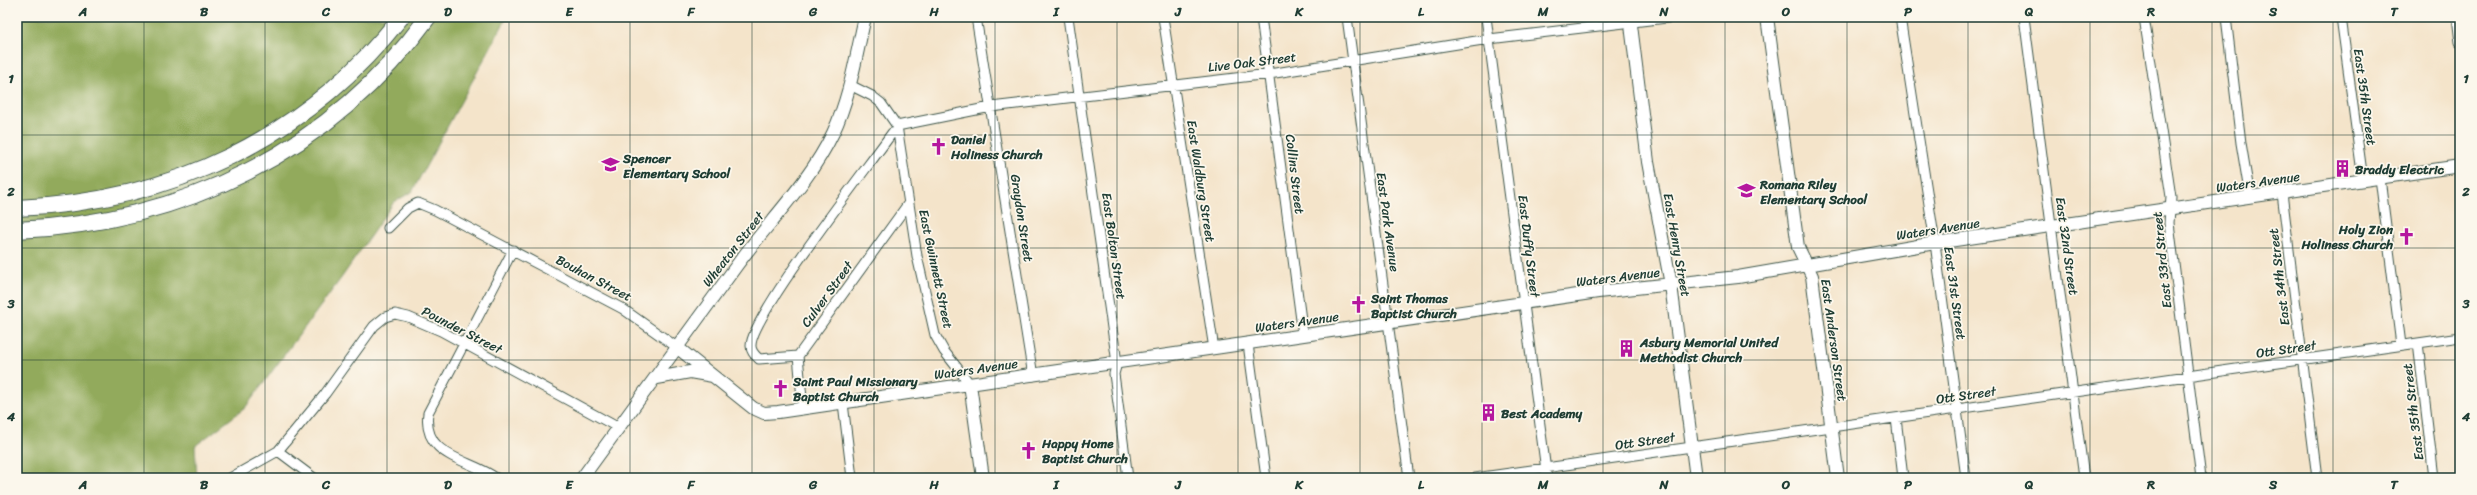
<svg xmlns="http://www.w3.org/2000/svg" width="2477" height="495" font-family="Sriracha,sans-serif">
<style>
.forest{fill:#92aa5c;stroke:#587448}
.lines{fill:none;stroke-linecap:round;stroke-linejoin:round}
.street-casing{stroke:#3f564a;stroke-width:11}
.secondary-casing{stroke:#3f564a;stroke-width:14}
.highway-casing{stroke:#3f564a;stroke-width:18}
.street{stroke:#fff;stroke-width:9}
.secondary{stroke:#fff;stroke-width:12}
.highway{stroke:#fff;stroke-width:16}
.grid{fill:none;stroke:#1f3d34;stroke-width:1;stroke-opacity:0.55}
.labels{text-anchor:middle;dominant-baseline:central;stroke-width:3.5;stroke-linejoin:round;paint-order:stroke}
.street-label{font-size:13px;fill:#1f3d34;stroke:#fbf7ec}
.poi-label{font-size:13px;font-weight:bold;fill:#1f3d34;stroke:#fbf7ec;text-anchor:start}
.neatline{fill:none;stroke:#1f3d34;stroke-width:1.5}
.grid-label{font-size:13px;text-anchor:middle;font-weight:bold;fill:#1f3d34}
</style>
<rect width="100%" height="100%" fill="#fbf7ec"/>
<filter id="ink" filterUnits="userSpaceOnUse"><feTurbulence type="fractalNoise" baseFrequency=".025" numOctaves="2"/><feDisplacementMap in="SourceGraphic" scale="8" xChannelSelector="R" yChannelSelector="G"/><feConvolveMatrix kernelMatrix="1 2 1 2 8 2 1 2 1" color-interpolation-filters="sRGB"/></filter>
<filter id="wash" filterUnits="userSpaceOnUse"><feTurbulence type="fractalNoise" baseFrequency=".012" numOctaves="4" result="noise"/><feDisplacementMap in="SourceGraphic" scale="16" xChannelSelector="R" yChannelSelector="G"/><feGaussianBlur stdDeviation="0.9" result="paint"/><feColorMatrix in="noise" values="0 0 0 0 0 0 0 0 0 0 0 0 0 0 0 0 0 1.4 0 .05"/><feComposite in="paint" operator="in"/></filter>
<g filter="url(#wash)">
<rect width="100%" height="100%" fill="#f4e4ca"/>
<!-- forest -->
<path class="forest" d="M17 17H507L412 192 394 202 342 277 245 408 195 446 197 478H17Z"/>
</g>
<g filter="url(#ink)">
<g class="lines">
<defs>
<path id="street" d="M976 17 1033 376
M1068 17 1117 363 1114 374 1128 478
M1163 17 1214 349
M1261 17 1303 335
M1347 17 1409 478
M1486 17 1547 478
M1900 17 1935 243 1966 478
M2024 17 2084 478
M2144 17 2171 197 2169 223 2201 478
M2226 17 2241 143 2250 197
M2341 17 2363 180
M2457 17 2460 42
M850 85 872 96 881 103 897 126 917 256 935 335 944 351 970 384
M897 126 991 107 1269 74 1489 39 1675 17
M2380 178 2401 345
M2282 193 2317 478
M388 228 408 208 418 203 435 210 623 309 678 348
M2418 343 2434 478
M1248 344 1266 478
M798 356 759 359C755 355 751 352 751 346 750 317 868 167 892 133L898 132
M843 403 852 478
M803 409 798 356 908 204
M1896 418 1903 478
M278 451 314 478
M230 478 278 451 325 394 374 326 385 317 395 314 408 317 441 331 619 428
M496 478C469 458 422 458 428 413L513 250
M1475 478 2460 337"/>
<path id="secondary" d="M1630 17 1648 162 1671 285 1696 478
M1767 17 1798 247 1812 276 1838 478
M678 348 753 408 764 413 778 412 1598 292 1738 277 1935 243 2460 166
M657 378 690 372 713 376
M970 384 983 478
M582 478C634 407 685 336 737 265 769 221 809 183 833 133 850 97 856 56 865 17"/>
<path id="highway" d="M17 208C171 202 305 139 401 17
M17 230C182 223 330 152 428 17"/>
</defs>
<!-- street casing -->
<use href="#street" class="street-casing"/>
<!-- secondary casing -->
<use href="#secondary" class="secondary-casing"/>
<!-- highway casing -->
<use href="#highway" class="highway-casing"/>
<!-- street -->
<use href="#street" class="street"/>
<!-- secondary -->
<use href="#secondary" class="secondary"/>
<!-- highway -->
<use href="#highway" class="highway"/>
</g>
</g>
<!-- grid -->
<path class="grid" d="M144 17V478M265 17V478M387 17V478M509 17V478M630 17V478M752 17V478M874 17V478M995 17V478M1117 17V478M1238 17V478M1360 17V478M1482 17V478M1603 17V478M1725 17V478M1847 17V478M1968 17V478M2090 17V478M2212 17V478M2333 17V478M17 135H2460M17 248H2460M17 360H2460"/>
<!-- icons -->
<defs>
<symbol id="church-bare" viewBox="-9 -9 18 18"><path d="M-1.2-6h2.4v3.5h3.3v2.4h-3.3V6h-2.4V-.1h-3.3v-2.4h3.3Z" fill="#b5179e" stroke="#fbf7ec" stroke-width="2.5" paint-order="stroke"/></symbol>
<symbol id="school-bare" viewBox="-9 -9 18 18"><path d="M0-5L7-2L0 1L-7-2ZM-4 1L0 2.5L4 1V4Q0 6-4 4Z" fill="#b5179e" stroke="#fbf7ec" stroke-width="2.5" paint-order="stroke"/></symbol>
<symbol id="building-bare" viewBox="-9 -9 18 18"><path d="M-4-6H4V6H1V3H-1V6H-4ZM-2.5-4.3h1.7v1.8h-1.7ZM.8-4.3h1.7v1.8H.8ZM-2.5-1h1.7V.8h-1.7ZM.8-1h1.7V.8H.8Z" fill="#b5179e" stroke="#fbf7ec" stroke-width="2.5" paint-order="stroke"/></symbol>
</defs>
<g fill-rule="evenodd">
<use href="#church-bare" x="926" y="134" width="25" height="25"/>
<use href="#school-bare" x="598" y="152" width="25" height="25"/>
<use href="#building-bare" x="2330" y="156" width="25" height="25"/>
<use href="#school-bare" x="1734" y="178" width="25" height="25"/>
<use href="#church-bare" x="2394" y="224" width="25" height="25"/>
<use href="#church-bare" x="1346" y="292" width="25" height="25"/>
<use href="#building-bare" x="1614" y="336" width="25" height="25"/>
<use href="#church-bare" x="768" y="376" width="25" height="25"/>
<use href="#building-bare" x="1476" y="400" width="25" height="25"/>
<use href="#church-bare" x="1016" y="438" width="25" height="25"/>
</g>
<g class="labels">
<!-- street labels -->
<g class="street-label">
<text transform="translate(1252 62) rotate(-7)">Live Oak Street</text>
<text transform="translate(2365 97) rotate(82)">East 35th Street</text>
<text transform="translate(1295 174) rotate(83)">Collins Street</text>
<text transform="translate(1201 181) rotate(81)">East Waldburg Street</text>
<text transform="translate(2258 182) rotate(-8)">Waters Avenue</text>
<text transform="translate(1022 218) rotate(81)">Graydon Street</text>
<text transform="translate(1388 222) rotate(82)">East Park Avenue</text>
<text transform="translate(1938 229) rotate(-9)">Waters Avenue</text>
<text transform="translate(1677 245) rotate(80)">East Henry Street</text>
<text transform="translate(1114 246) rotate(82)">East Bolton Street</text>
<text transform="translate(1529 246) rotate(83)">East Duffy Street</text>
<text transform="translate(2067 246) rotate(82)">East 32nd Street</text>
<text transform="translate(733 249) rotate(-52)">Wheaton Street</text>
<text transform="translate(2162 260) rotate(-96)">East 33rd Street</text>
<text transform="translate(936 269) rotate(78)">East Gwinnett Street</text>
<text transform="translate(1618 277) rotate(-7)">Waters Avenue</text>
<text transform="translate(2279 277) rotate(-97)">East 34th Street</text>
<text transform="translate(594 278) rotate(28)">Bouhan Street</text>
<text transform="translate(1955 293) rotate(82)">East 31st Street</text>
<text transform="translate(827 294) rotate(-54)">Culver Street</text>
<text transform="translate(1297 322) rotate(-8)">Waters Avenue</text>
<text transform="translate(462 330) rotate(27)">Pounder Street</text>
<text transform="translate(1834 340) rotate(82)">East Anderson Street</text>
<text transform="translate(2286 349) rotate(-8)">Ott Street</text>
<text transform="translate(976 369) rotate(-8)">Waters Avenue</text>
<text transform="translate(1966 395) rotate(-8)">Ott Street</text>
<text transform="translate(2413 412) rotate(-97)">East 35th Street</text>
<text transform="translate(1645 441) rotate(-8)">Ott Street</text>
</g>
<!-- poi labels -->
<g class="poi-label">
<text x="951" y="139">Daniel<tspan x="951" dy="15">Holiness Church</tspan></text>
<text x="623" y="158">Spencer<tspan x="623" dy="15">Elementary School</tspan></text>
<text x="2355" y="169">Braddy Electric</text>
<text x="1760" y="184">Romana Riley<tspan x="1760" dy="15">Elementary School</tspan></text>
<text x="2393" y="229" text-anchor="end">Holy Zion<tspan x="2393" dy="15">Holiness Church</tspan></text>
<text x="1371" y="298">Saint Thomas<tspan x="1371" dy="15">Baptist Church</tspan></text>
<text x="1640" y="342">Asbury Memorial United<tspan x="1640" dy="15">Methodist Church</tspan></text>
<text x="793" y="381">Saint Paul Missionary<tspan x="793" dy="15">Baptist Church</tspan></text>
<text x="1501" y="413">Best Academy</text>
<text x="1042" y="443">Happy Home<tspan x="1042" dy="15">Baptist Church</tspan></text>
</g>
</g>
<!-- margin -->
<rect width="2477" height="495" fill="none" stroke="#fbf7ec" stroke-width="44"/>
<rect x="22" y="22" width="2433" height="451" class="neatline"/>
<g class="grid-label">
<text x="83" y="16">A</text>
<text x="204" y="16">B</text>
<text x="326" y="16">C</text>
<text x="448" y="16">D</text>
<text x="569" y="16">E</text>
<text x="691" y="16">F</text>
<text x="813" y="16">G</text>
<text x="934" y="16">H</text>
<text x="1056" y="16">I</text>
<text x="1178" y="16">J</text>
<text x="1299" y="16">K</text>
<text x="1421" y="16">L</text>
<text x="1543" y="16">M</text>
<text x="1664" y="16">N</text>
<text x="1786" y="16">O</text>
<text x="1908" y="16">P</text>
<text x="2029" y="16">Q</text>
<text x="2151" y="16">R</text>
<text x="2273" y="16">S</text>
<text x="2394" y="16">T</text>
<text x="11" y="83">1</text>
<text x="2466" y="83">1</text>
<text x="11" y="196">2</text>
<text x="2466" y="196">2</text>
<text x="11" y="308">3</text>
<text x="2466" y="308">3</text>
<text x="11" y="421">4</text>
<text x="2466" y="421">4</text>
<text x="83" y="489">A</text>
<text x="204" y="489">B</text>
<text x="326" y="489">C</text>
<text x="448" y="489">D</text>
<text x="569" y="489">E</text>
<text x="691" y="489">F</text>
<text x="813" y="489">G</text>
<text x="934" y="489">H</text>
<text x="1056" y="489">I</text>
<text x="1178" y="489">J</text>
<text x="1299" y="489">K</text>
<text x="1421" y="489">L</text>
<text x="1543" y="489">M</text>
<text x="1664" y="489">N</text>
<text x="1786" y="489">O</text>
<text x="1908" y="489">P</text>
<text x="2029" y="489">Q</text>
<text x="2151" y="489">R</text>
<text x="2273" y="489">S</text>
<text x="2394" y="489">T</text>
</g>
</svg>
